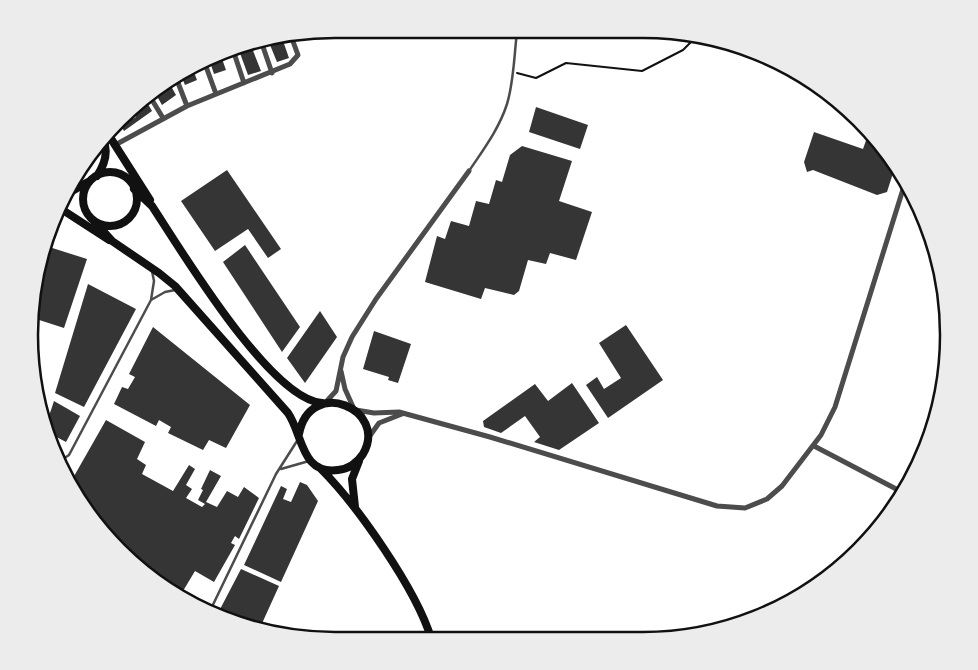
<svg xmlns="http://www.w3.org/2000/svg" width="978" height="670" font-family="'Noto Sans',sans-serif">
<style>
.building{fill:#353535}
.lines{fill:none;stroke-linecap:round;stroke-linejoin:round}
.path{stroke:#111;stroke-width:2}
.service{stroke:#4c4c4c;stroke-width:2.5}
.minor{stroke:#4c4c4c;stroke-width:5}
.primary{stroke:#111;stroke-width:8}
.rim{fill:none;stroke:#111;stroke-width:2.5}
</style>
<rect width="100%" height="100%" fill="#fff"/>
<!-- building -->
<path class="building" d="M282 38 289 58 277 62 268 40Z
M250 43 261 71 248 75 237 45Z
M220 53 226 70 214 74 209 59Z
M192 67 197 80 185 85 180 73Z
M167 79 176 95 162 105 154 91Z
M145 99 152 111 124 131 119 123 128 115 131 120 136 117 132 111Z
M536 107 588 125 580 149 529 132Z
M814 132 863 149 869 132 894 170 887 192 877 195 813 170 807 172 804 162Z
M522 146 572 161 559 201 592 212 576 260 550 253 546 264 528 260 519 291 514 295 485 288 481 299 425 282 437 236 445 239 451 221 469 226 476 201 489 204 496 180 502 182 510 155Z
M227 170 281 249 268 258 248 229 215 251 181 201Z
M245 245 300 327 282 352 223 262Z
M46 246 87 259 64 328 30 317Z
M88 284 136 309 84 407 55 393Z
M320 311 337 337 305 383 287 358Z
M626 325 663 380 608 418 586 385 597 377 604 389 621 378 599 343Z
M153 327 250 405 226 448 209 440 203 450 168 433 171 427 159 420 156 426 114 404 122 387 128 389 135 377 129 374Z
M374 331 411 344 398 383 388 380 389 377 363 369Z
M572 383 599 423 559 450 534 442 540 437 525 416 501 433 484 427 483 421 535 384 548 401Z
M54 401 80 416 66 442 49 433 46 425Z
M106 420 145 442 137 459 146 465 142 474 173 491 189 465 195 469 186 485 192 489 186 498 202 507 205 504 198 500 203 490 201 489 210 470 221 476 206 502 217 507 227 491 238 497 244 487 259 498 239 539 235 536 231 543 235 545 214 582 195 571 180 596 119 552 70 488 69 485Z
M300 482 307 485 318 501 281 582 244 565 281 486 287 489 283 499 291 502Z
M241 569 279 586 259 630 217 615Z"/>
<g class="lines">
<!-- path -->
<path class="path" d="M517 73 536 78 566 63 642 71 683 50 698 35"/>
<!-- service -->
<path class="service" d="M469 171C483 150 499 129 507 104 514 81 514 56 517 32
M151 300 165 292 175 290
M60 461 69 455 151 300 154 281 152 271
M281 469 309 461
M209 613 276 474 297 441"/>
<!-- minor -->
<path class="minor" d="M261 41 272 73
M232 47 244 83
M204 61 216 94
M175 75 187 106
M149 95 163 118
M115 145 187 106 290 64 298 55 291 36
M341 371 345 389 354 409
M325 403 336 391 343 357 352 337 376 299 469 171
M356 410 374 413 399 412 490 437 717 506 745 508 767 499 782 486 821 435 835 407 904 186
M369 437 379 423 402 414
M814 446 900 491"/>
<!-- primary -->
<path class="primary" d="M108 134 150 200
M83 199a27 27 0 1 1 54 0a27 27 0 1 1-54 0Z
M97 176C105 164 109 152 103 139
M134 189 152 206C181 250 270 399 322 403
M65 195 88 182
M58 207 109 240
M94 221 112 241 159 273 175 286 288 413C303 435 301 475 338 470 348 469 357 463 363 454 389 409 310 376 299 434
M321 469C357 505 416 589 431 638
M355 507 352 479 359 461"/>
</g>
<!-- crop -->
<path d="M0 0H978V670H0ZM335 38H643A297 297 0 0 1 940 335V335A297 297 0 0 1 643 632H335A297 297 0 0 1 38 335V335A297 297 0 0 1 335 38Z" fill="#ececec" fill-rule="evenodd"/>
<path class="rim" d="M335 38H643A297 297 0 0 1 940 335V335A297 297 0 0 1 643 632H335A297 297 0 0 1 38 335V335A297 297 0 0 1 335 38Z"/>
</svg>
